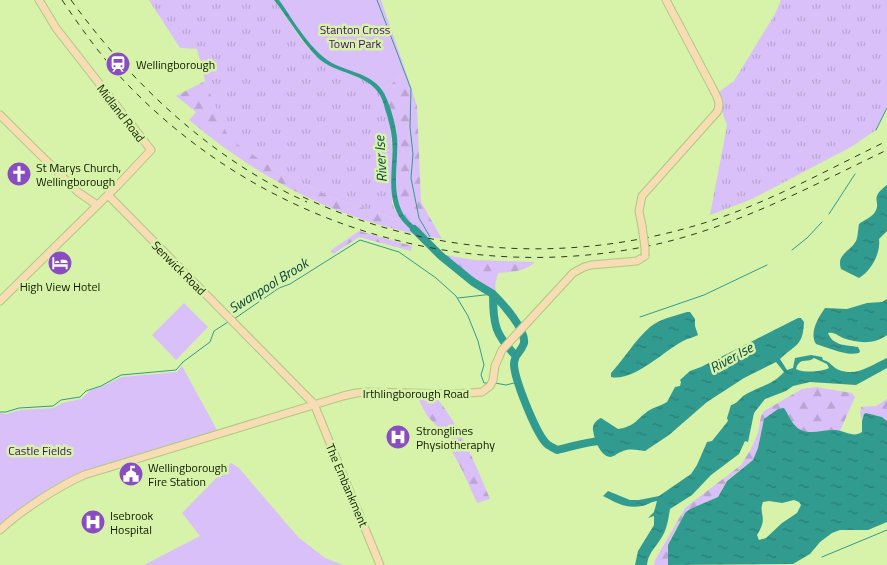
<svg xmlns="http://www.w3.org/2000/svg" width="887" height="565" font-family="'Titillium Web',sans-serif">
<style>
.grass{fill:url(#grass-tufts)}
.forest{fill:url(#forest-firs)}
.green{fill:#dac0f8}
.water{fill:url(#water-ripples);fill-rule:evenodd}
.lines{fill:none;stroke-linecap:round;stroke-linejoin:round}
.stream{stroke:#329b90;stroke-width:1}
.river{stroke:#329b90;stroke-width:8}
.secondary-casing{stroke:#aec982;stroke-width:9}
.secondary{stroke:#f7dcb4;stroke-width:7}
.rail{stroke:#2e3a19;stroke-width:1;stroke-dasharray:6 6;stroke-linecap:butt}
.secondary-bridge-casing{stroke:#aec982;stroke-width:9;stroke-linecap:butt}
.secondary-bridge{stroke:#f7dcb4;stroke-width:7}
.labels{text-anchor:middle;dominant-baseline:central;stroke-width:5;stroke-linejoin:round;paint-order:stroke}
.park-label{font-size:12px;fill:#430a6a;stroke:#d6f3a9}
.poi-label{font-size:12px;fill:#111a00;stroke:#d6f3a9;text-anchor:start}
.street-label{font-size:12px;fill:#111a00;stroke:#d6f3a9}
.water-label{font-size:14px;font-style:italic;fill:#064540;stroke:#d6f3a9}
</style>
<defs>
<pattern id="grass-tufts" width="24" height="20" patternUnits="userSpaceOnUse" patternTransform="scale(1.25)"><rect width="24" height="20" fill="#dac0f8"/><path d="M3 7l-1-3M5 7V3M7 7l1-3M15 17l-1-3M17 17v-4M19 17l1-3" fill="none" stroke="#baa4d3"/></pattern>
<pattern id="forest-firs" width="22" height="20" patternUnits="userSpaceOnUse" patternTransform="scale(1.25)"><rect width="22" height="20" fill="#dac0f8"/><path d="M5 1l3.5 6h-7zM16 11l3.5 6h-7z" fill="#baa4d3"/></pattern>
<pattern id="water-ripples" width="26" height="14" patternUnits="userSpaceOnUse" patternTransform="scale(1.25)"><rect width="26" height="14" fill="#329b90"/><path d="M2 4q2-2 4 0t4 0M15 11q2-2 4 0t4 0" fill="none" stroke="#297e73"/></pattern>
</defs>
<rect width="100%" height="100%" fill="#d6f3a9"/>
<!-- grass -->
<path class="grass" d="M149 0H274C287 17 305 49 321 60 338 73 367 75 380 94 381 97 382 102 384 105 396 137 391 169 392 203L394 208 402 221 333 198 279 172 228 139 205 81 197 49 180 48Z
M781 0H887V108L876 130 851 147 752 199 710 215 727 126 716 94 734 81 775 14Z"/>
<!-- forest -->
<path class="forest" d="M406 72 417 106 421 202 442 239 426 236 416 232 403 218 394 200V141L381 92Z
M205 81 229 139 279 172 333 198 402 221 416 234C329 215 257 177 189 120L196 112 176 96Z
M359 231 412 246 411 251 359 237 333 254 330 251Z
M433 253 474 260 535 262C525 272 511 272 498 273L495 286 497 297C492 296 490 294 485 292 474 286 470 286 463 274L459 275Z
M816 387 852 393 855 397 840 431C826 428 805 439 794 425 790 420 787 413 784 408L763 425 758 448 753 460 727 480 718 497 690 509 685 513 670 540 668 565H654L655 560 685 508 741 465 751 449 758 433 761 416 764 411 802 389Z
M434 395C460 425 475 463 490 499L477 503 462 470 440 429 427 416 418 398Z
M887 399V421L882 417 866 413 864 414 862 421 860 413 861 407 876 406Z"/>
<!-- green -->
<path class="green" d="M276 0H381L406 72 381 92 369 81 338 69 309 47Z
M184 303 208 327 176 360 152 335Z
M182 366 217 430 80 472 15 514 0 528V413L6 414 20 410 54 408 62 403 81 399 91 390 101 387 122 377 177 372Z
M231 463 239 468 298 537 325 558 343 565H144L200 536 182 513Z"/>
<!-- water -->
<path class="water" d="M274 0H279C294 21 312 54 336 65 352 72 375 76 384 93 391 107 395 122 397 137 399 162 390 192 404 215 409 223 420 230 426 236 417 235 413 232 407 226 382 202 395 168 392 139 391 129 388 118 385 109 384 104 382 99 380 95 367 73 335 74 318 58 301 41 289 19 274 0Z
M887 185V231L879 239C881 253 871 271 859 278L841 269C836 254 850 252 856 241 858 237 858 229 859 224 864 220 872 217 875 212 882 201 868 199 887 185Z
M887 299V335C874 345 858 343 843 338 837 335 834 332 828 333 833 346 846 345 858 347L860 351 859 353C844 356 830 348 816 344 809 333 818 318 825 308L847 309 867 303 882 302Z
M687 312H690L695 319V326L698 335C693 338 688 338 683 341 664 351 633 382 611 377V373C624 359 635 340 650 327 660 319 674 316 687 312Z
M798 318H801L804 322C803 346 796 344 780 359L787 370 793 368 795 358 811 355 822 357 823 360C830 361 833 368 839 370 857 377 871 365 887 358V368L856 385 810 382 793 386 786 391 765 399 754 413 748 442 745 441 739 454 711 475 692 495 670 509C668 521 667 530 660 540 654 549 648 554 647 565H635L638 551 654 525V516L648 518 654 512 657 501C652 501 648 505 642 506 627 509 616 503 603 496L608 491 630 500H639L659 496 691 474 697 465 707 442 712 441 728 421 727 418 731 405C736 404 739 400 743 396 757 387 773 385 784 372L776 362 744 378 707 402 669 435 645 451C636 450 629 448 621 452 617 453 614 457 610 457 600 456 594 438 593 430 592 425 596 420 601 418L618 429C634 427 636 420 648 411 654 407 661 406 667 402L675 387 680 386 681 382 680 380 690 371 701 367ZM814 358 827 364 829 368C822 372 803 373 796 369 800 356 806 364 814 358Z
M784 408C789 415 792 426 801 430 812 435 824 429 836 430 845 431 854 438 862 432V421L864 414 866 413 882 417 887 421V522L868 530H840L832 533 820 542 810 554 793 564 668 565V545L685 513 690 509 718 497 727 481 753 460 758 448 764 419 778 409ZM794 500 799 502 801 505 797 513 782 523 766 538 759 540 757 535C769 516 758 515 763 502L769 501 782 503Z"/>
<g class="lines">
<!-- stream -->
<path class="stream" d="M377 0 411 89 410 127 413 154 411 178 419 218 430 237
M876 130 887 108
M829 214 855 174
M792 250 807 238 822 222
M458 298 493 294
M640 317 704 295 767 265
M234 319 279 288 290 284 360 240 399 252 436 278 456 296 468 316 478 341 484 365 481 375 484 383H487
M495 383 506 385 518 382
M0 412H6L19 408 53 406 61 400 80 397 86 391 101 386 121 375 176 370 183 362 210 342 214 331 228 322
M822 557 887 530"/>
<!-- river -->
<path class="river" d="M414 229 441 256 473 282 493 294C493 325 495 334 516 356 515 359 514 361 514 364 514 378 536 434 547 444 549 446 554 448 557 450 572 447 590 440 605 441
M493 294C502 303 526 329 524 343 523 347 519 352 516 356"/>
<defs>
<path id="secondary" d="M0 115 78 192 97 205
M108 195 314 404 380 565
M642 226 639 211 642 196 717 112C722 103 716 95 712 87L666 0
M0 301 119 184 151 150 56 28 39 0
M0 530C20 511 59 486 84 475L343 396 356 393 368 392 454 394 482 392 490 386 493 380 495 366 502 350 573 273 584 267 591 265 637 261 645 256"/>
</defs>
<!-- secondary casing -->
<use href="#secondary" class="secondary-casing"/>
<!-- secondary -->
<use href="#secondary" class="secondary"/>
<!-- rail -->
<path class="rail" d="M62 0C83 31 105 62 131 88 269 229 471 287 662 243 741 224 814 185 887 150
M71 0C131 83 212 160 307 202
M303 197C435 259 585 265 722 217 779 197 833 167 887 141"/>
<defs>
<path id="secondary-bridge" d="M642 226 645 248V256"/>
</defs>
<!-- secondary-bridge casing -->
<use href="#secondary-bridge" class="secondary-bridge-casing"/>
<!-- secondary-bridge -->
<use href="#secondary-bridge" class="secondary-bridge"/>
</g>
<!-- icons -->
<defs>
<symbol id="station-disc" viewBox="-11 -11 22 22"><circle r="9.5" fill="#8a4cc1" stroke="#d6f3a9"/><path d="M-3-6H3Q5-6 5-4V2Q5 4 3 4L4.5 6H3L1.5 4h-3L-3 6H-4.5L-3 4Q-5 4-5 2V-4Q-5-6-3-6ZM-3.5-4v3h7v-3ZM-3.5 1v1.5H-2V1ZM2 1v1.5H3.5V1Z" fill="#fff"/></symbol>
<symbol id="church-disc" viewBox="-11 -11 22 22"><circle r="9.5" fill="#8a4cc1" stroke="#d6f3a9"/><path d="M-1.2-6h2.4v3.5h3.3v2.4h-3.3V6h-2.4V-.1h-3.3v-2.4h3.3Z" fill="#fff"/></symbol>
<symbol id="hotel-disc" viewBox="-11 -11 22 22"><circle r="9.5" fill="#8a4cc1" stroke="#d6f3a9"/><path d="M-6-4.5h1.5V1H6V5H4.5V3h-9V5H-6ZM-4 0a1.8 1.8 0 1 1 3.6 0ZM.5 0V-2.5h3Q6-2.5 6 0Z" fill="#fff"/></symbol>
<symbol id="hospital-disc" viewBox="-11 -11 22 22"><circle r="9.5" fill="#8a4cc1" stroke="#d6f3a9"/><path d="M-5-5h3v3.5h4V-5h3V5h-3V1.5h-4V5h-3Z" fill="#fff"/></symbol>
<symbol id="civic-disc" viewBox="-11 -11 22 22"><circle r="9.5" fill="#8a4cc1" stroke="#d6f3a9"/><path d="M-.6-6.5H3V-4.5H.6V-3L4-1V1h2V6H-6V1h2V-1L-.6-3ZM-1.2 2.5V6h2.4V2.5Z" fill="#fff"/></symbol>
</defs>
<g fill-rule="evenodd">
<use href="#station-disc" x="104" y="50" width="28" height="28"/>
<use href="#church-disc" x="5" y="160" width="28" height="28"/>
<use href="#hotel-disc" x="46" y="249" width="28" height="28"/>
<use href="#hospital-disc" x="384" y="423" width="28" height="28"/>
<use href="#civic-disc" x="117" y="460" width="28" height="28"/>
<use href="#hospital-disc" x="79" y="508" width="28" height="28"/>
</g>
<g class="labels">
<!-- park labels -->
<g class="park-label">
<text x="355" y="29">Stanton Cross<tspan x="355" dy="14">Town Park</tspan></text>
<text x="40" y="450">Castle Fields</text>
</g>
<!-- poi labels -->
<g class="poi-label">
<text x="136" y="64">Wellingborough</text>
<text x="36" y="167">St Marys Church,<tspan x="36" dy="14">Wellingborough</tspan></text>
<text x="60" y="286" text-anchor="middle">High View Hotel</text>
<text x="416" y="430">Stronglines<tspan x="416" dy="14">Physiotheraphy</tspan></text>
<text x="148" y="467">Wellingborough<tspan x="148" dy="14">Fire Station</tspan></text>
<text x="110" y="515">Isebrook<tspan x="110" dy="14">Hospital</tspan></text>
</g>
<!-- street labels -->
<g class="street-label">
<text transform="translate(121 113) rotate(52)">Midland Road</text>
<text transform="translate(179 268) rotate(45)">Senwick Road</text>
<text x="416" y="393">Irthlingborough Road</text>
<text transform="translate(347 485) rotate(67)">The Embankment</text>
</g>
<!-- water labels -->
<g class="water-label">
<text transform="translate(380 159) rotate(-93)">River Ise</text>
<text transform="translate(268 285) rotate(-32)">Swanpool Brook</text>
<text transform="translate(731 357) rotate(-29)">River Ise</text>
</g>
</g>
</svg>
